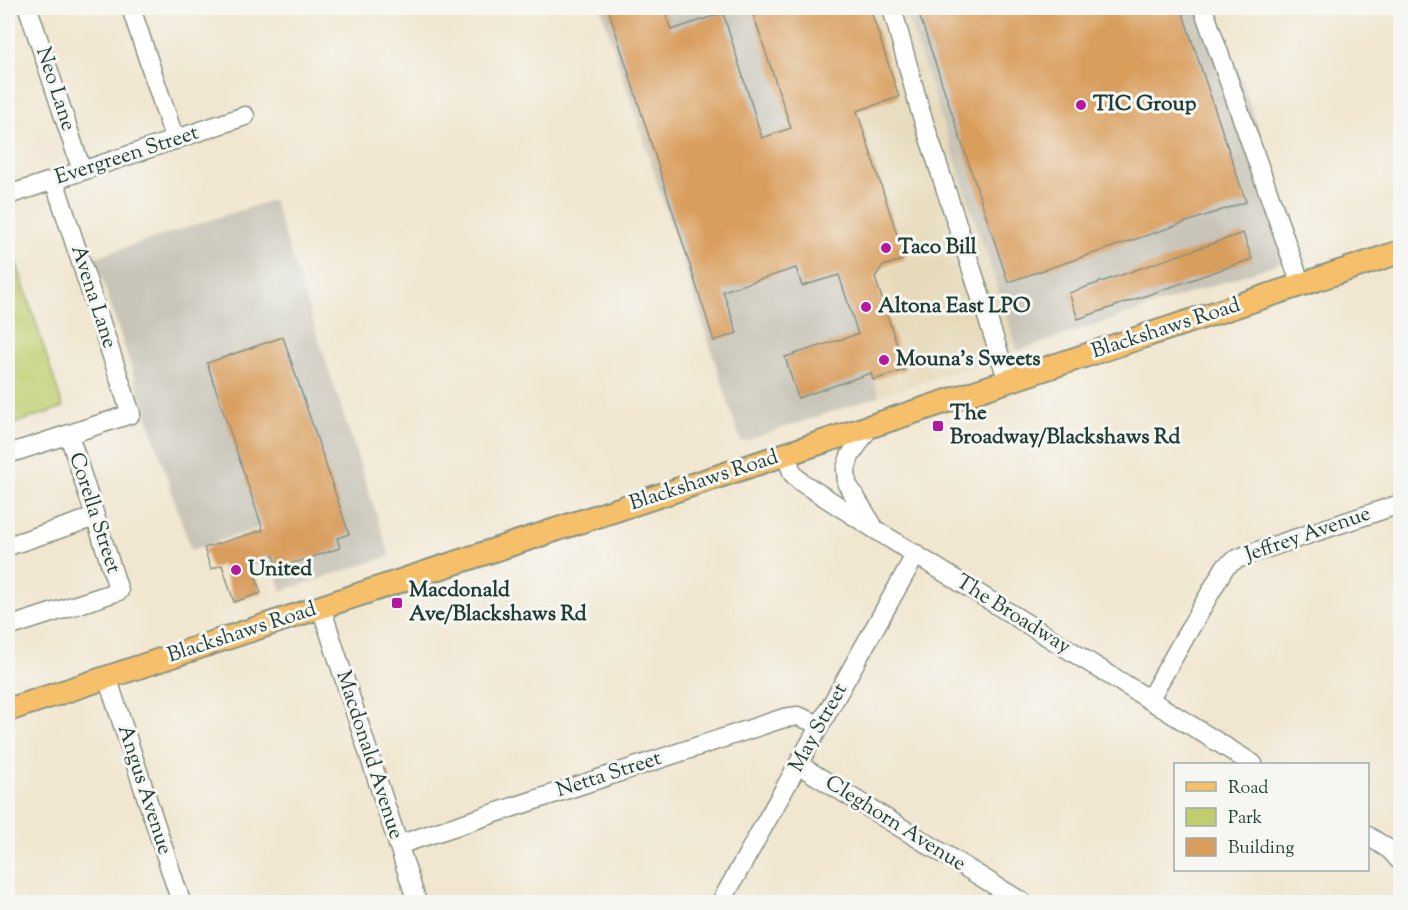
<svg xmlns="http://www.w3.org/2000/svg" width="1408" height="910" font-family="'Sorts Mill Goudy',serif">
<style>
.built{fill:#e7daba}
.industrial{fill:#c8c4b8}
.green{fill:#c1ce70;stroke:#708652;stroke-width:1.5}
.building{fill:#d99d5b}
.lines{fill:none;stroke-linecap:round;stroke-linejoin:round}
.minor-casing{stroke:#889282;stroke-width:21}
.major-casing{stroke:#889282;stroke-width:26}
.minor{stroke:#fff;stroke-width:18}
.major{stroke:#f6c06b;stroke-width:22}
.poi-dot{fill:#b5179e;stroke:#f6f6f2;stroke-width:2}
.labels{text-anchor:middle;dominant-baseline:central;stroke-width:6;stroke-linejoin:round;paint-order:stroke}
.street-label{font-size:21px;fill:#1f3d34;stroke:#f6f6f2}
.poi-label{font-size:21px;font-weight:bold;fill:#1f3d34;stroke:#f6f6f2;text-anchor:start}
</style>
<rect width="100%" height="100%" fill="#f6f6f2"/>
<filter id="ink" filterUnits="userSpaceOnUse"><feTurbulence type="fractalNoise" baseFrequency=".0167" numOctaves="2"/><feDisplacementMap in="SourceGraphic" scale="12" xChannelSelector="R" yChannelSelector="G"/><feConvolveMatrix kernelMatrix="1 2 1 2 8 2 1 2 1" color-interpolation-filters="sRGB"/></filter>
<filter id="wash" filterUnits="userSpaceOnUse"><feTurbulence type="fractalNoise" baseFrequency=".008" numOctaves="4" result="noise"/><feDisplacementMap in="SourceGraphic" scale="24" xChannelSelector="R" yChannelSelector="G"/><feGaussianBlur stdDeviation="1.35" result="paint"/><feColorMatrix in="noise" values="0 0 0 0 0 0 0 0 0 0 0 0 0 0 0 0 0 1.4 0 .05"/><feComposite in="paint" operator="in"/></filter>
<g filter="url(#wash)">
<rect width="100%" height="100%" fill="#f1e6cf"/>
<!-- built -->
<path class="built" d="M751 8H905L1018 351 879 396Z"/>
<!-- industrial -->
<path class="industrial" d="M601 8H751L879 396 741 442Z
M905 8H1215L1304 255 1018 351Z
M273 200 390 556 282 591 261 527 191 550 95 257Z"/>
<!-- green -->
<path class="green" d="M8 237 63 407 8 426Z"/>
<g id="blocks">
<!-- building -->
<path class="building" d="M608 8H664L671 30 723 13 762 138 791 128 751 8H870L899 97 857 111 905 259 883 266 875 277 905 370 873 380 871 373 798 398 785 357 858 334 839 275 802 286 796 268 723 291 737 333 714 341Z
M917 8H1181L1246 202 1008 282Z
M1243 233 1252 259 1078 319 1069 293Z
M283 337 349 534 337 538 340 548 278 568 274 555 251 563 261 593 234 602 222 565 211 569 204 548 263 530 207 363Z"/>
</g>
</g>
<g filter="url(#ink)">
<use href="#blocks" fill-opacity="0" stroke="#889282" stroke-width="1.5"/>
<g class="lines">
<defs>
<path id="minor" d="M28 8 82 171
M131 8 175 140
M892 8 920 110 1008 381
M1203 8 1301 285
M8 195 82 171 245 116
M870 426 850 456 846 469 847 484 872 524
M8 454 131 414 54 180
M785 454 793 474 801 482 876 530 1253 764
M8 546 95 517
M321 607 417 902
M8 627 119 591 69 435
M107 677 181 902
M1149 700 1225 567 1235 560 1249 554 1400 504
M799 765 1022 902
M1368 836 1390 850 1400 861
M398 845 784 718 798 716 820 725
M721 902 916 554"/>
<path id="major" d="M8 710 1400 252"/>
</defs>
<!-- minor casing -->
<use href="#minor" class="minor-casing"/>
<!-- major casing -->
<use href="#major" class="major-casing"/>
<!-- minor -->
<use href="#minor" class="minor"/>
<!-- major -->
<use href="#major" class="major"/>
</g>
</g>
<!-- markers -->
<g class="poi-dot">
<circle cx="1081" cy="105" r="6"/>
<circle cx="886" cy="248" r="6"/>
<circle cx="866" cy="307" r="6"/>
<circle cx="884" cy="360" r="6"/>
<rect x="932" y="420" width="12" height="12" rx="3"/>
<circle cx="236" cy="570" r="6"/>
<rect x="391" y="597" width="12" height="12" rx="3"/>
</g>
<g class="labels">
<!-- street labels -->
<g class="street-label">
<text transform="translate(55 89) rotate(72)">Neo Lane</text>
<text transform="translate(127 156) rotate(-18)">Evergreen Street</text>
<text transform="translate(93 297) rotate(72)">Avena Lane</text>
<text transform="translate(1166 329) rotate(-18)">Blackshaws Road</text>
<text transform="translate(704 481) rotate(-18)">Blackshaws Road</text>
<text transform="translate(94 513) rotate(72)">Corella Street</text>
<text transform="translate(1308 535) rotate(-19)">Jeffrey Avenue</text>
<text transform="translate(1013 615) rotate(32)">The Broadway</text>
<text transform="translate(242 633) rotate(-18)">Blackshaws Road</text>
<text transform="translate(819 728) rotate(-61)">May Street</text>
<text transform="translate(369 755) rotate(72)">Macdonald Avenue</text>
<text transform="translate(609 775) rotate(-18)">Netta Street</text>
<text transform="translate(144 790) rotate(72)">Angus Avenue</text>
<text transform="translate(895 824) rotate(32)">Cleghorn Avenue</text>
</g>
<!-- poi labels -->
<g class="poi-label">
<text x="1093" y="105">TIC Group</text>
<text x="898" y="248">Taco Bill</text>
<text x="878" y="307">Altona East LPO</text>
<text x="896" y="360">Mouna’s Sweets</text>
<text x="950" y="414">The<tspan x="950" dy="24">Broadway/Blackshaws Rd</tspan></text>
<text x="248" y="570">United</text>
<text x="409" y="591">Macdonald<tspan x="409" dy="24">Ave/Blackshaws Rd</tspan></text>
</g>
</g>
<!-- margin -->
<rect width="1408" height="910" fill="none" stroke="#f6f6f2" stroke-width="30"/>
<!-- legend -->
<rect x="1174" y="763" width="195" height="108" fill="#f6f6f2" stroke="#a0aca6" stroke-width="1.5"/>
<rect x="1186" y="782" width="30" height="9" fill="#f6c06b" stroke="#a0aca6" stroke-width="1.5"/>
<text x="1228" y="793" font-size="18" fill="#1f3d34">Road</text>
<rect x="1186" y="808" width="30" height="18" fill="#c1ce70" stroke="#a0aca6" stroke-width="1.5"/>
<text x="1228" y="823" font-size="18" fill="#1f3d34">Park</text>
<rect x="1186" y="838" width="30" height="18" fill="#d99d5b" stroke="#a0aca6" stroke-width="1.5"/>
<text x="1228" y="853" font-size="18" fill="#1f3d34">Building</text>
</svg>
